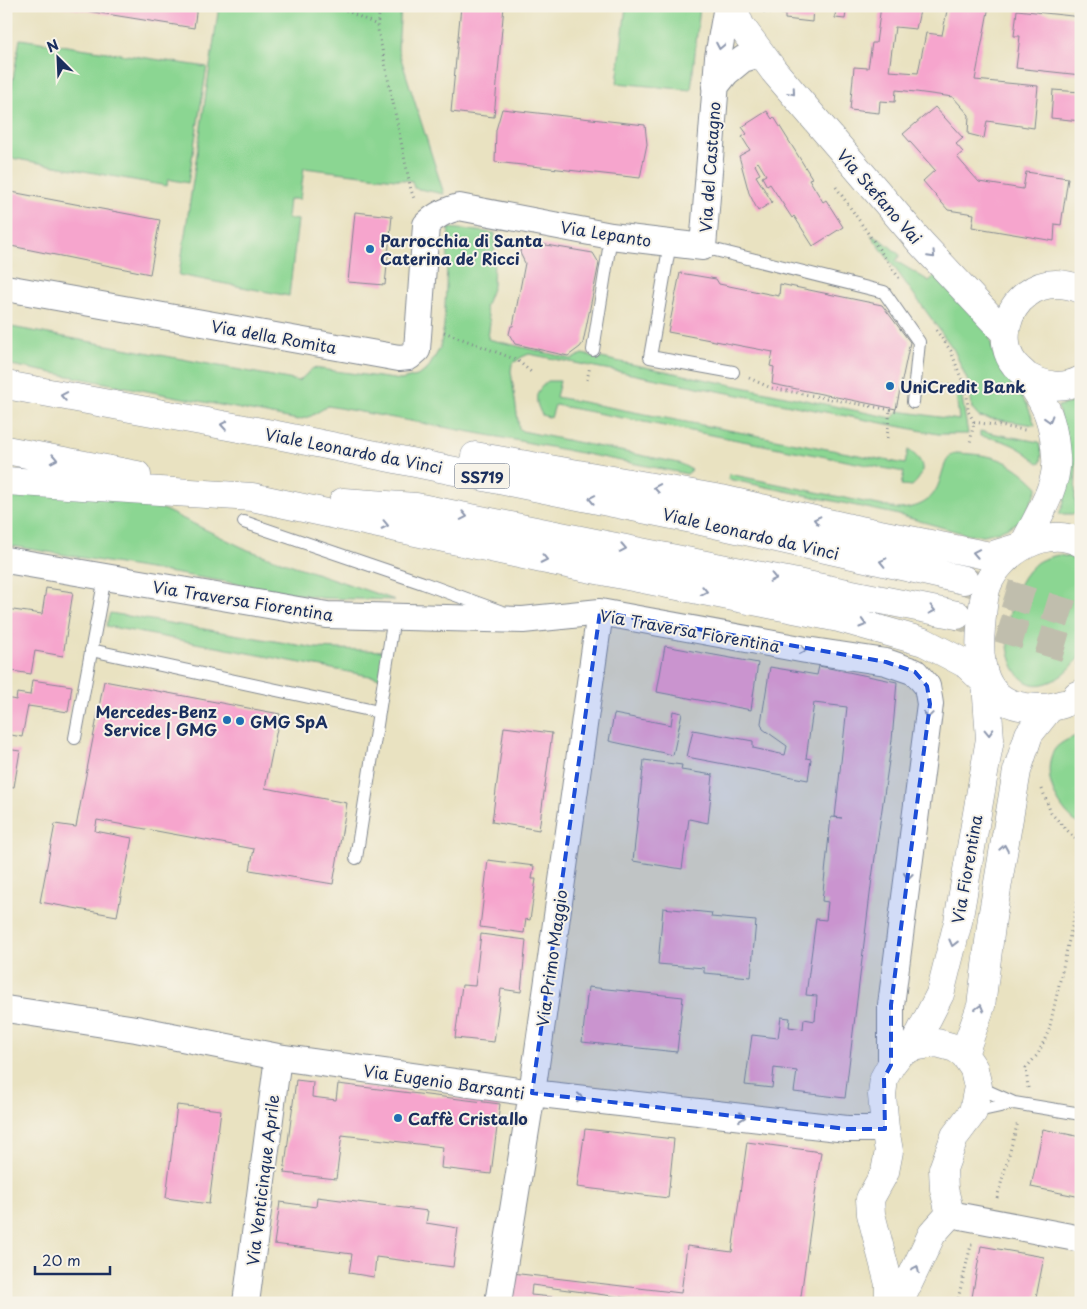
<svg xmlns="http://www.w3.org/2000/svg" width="1087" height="1309" font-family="'Playpen Sans',sans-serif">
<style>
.green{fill:#8bd692;stroke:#538278}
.building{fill:#f6a5cd}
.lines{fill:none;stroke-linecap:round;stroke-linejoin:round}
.highway-tunnel{stroke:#c0bead;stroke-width:28;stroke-dasharray:28 14;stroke-linecap:butt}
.lane-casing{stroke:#828890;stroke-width:14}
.street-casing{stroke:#828890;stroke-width:28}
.secondary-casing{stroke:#828890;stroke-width:29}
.highway-casing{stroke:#828890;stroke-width:29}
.path{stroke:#828890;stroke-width:3;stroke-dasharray:1 4;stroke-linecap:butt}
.lane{stroke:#fff;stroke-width:12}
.street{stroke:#fff;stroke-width:26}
.secondary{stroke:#fff;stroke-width:28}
.highway{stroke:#fff;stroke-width:28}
.oneway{stroke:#8d97ae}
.marked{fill:#1d4ed8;fill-opacity:0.2;stroke:#1d4ed8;stroke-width:4;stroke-dasharray:10 6;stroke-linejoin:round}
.poi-dot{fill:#1f6fb2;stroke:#f7f3e8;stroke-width:2}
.labels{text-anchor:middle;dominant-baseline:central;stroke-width:4;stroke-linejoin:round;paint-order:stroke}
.shield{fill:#f7f3e8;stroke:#5d6a87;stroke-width:1}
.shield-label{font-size:15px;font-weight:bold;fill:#1b2f5e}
.street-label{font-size:16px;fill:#1b2f5e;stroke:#f7f3e8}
.poi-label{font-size:16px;font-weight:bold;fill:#1b2f5e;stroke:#f7f3e8;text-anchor:start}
</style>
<rect width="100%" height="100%" fill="#f7f3e8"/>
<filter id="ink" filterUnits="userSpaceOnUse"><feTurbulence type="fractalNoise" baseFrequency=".02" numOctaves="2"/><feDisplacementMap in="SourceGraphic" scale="10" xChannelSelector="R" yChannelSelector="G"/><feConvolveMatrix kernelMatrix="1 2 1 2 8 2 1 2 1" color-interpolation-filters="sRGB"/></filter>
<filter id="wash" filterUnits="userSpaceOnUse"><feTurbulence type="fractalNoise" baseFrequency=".0096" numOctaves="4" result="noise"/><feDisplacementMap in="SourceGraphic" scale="20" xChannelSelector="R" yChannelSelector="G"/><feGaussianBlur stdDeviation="1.12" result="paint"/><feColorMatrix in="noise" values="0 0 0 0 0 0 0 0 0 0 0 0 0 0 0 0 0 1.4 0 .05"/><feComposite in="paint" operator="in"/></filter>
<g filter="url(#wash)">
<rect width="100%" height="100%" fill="#e9e2c1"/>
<!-- green -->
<path class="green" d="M219 6H401L398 49 444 194 414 188 412 181 304 168 300 199H289L287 218 298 220 289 296 179 275Z
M626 6H700L691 90 617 83Z
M20 39 207 67 188 183 168 179 167 186 6 157V119Z
M449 228 495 233 493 286 485 307 490 322 488 339 572 359 582 354 892 418 899 411 959 420 956 393 961 392 968 434H938L529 354 522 357 512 364 511 371 519 428 522 431 679 463 692 470 687 474 520 441 328 406 311 416 298 420 6 364V326L299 381 313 368 401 380 417 376 427 370 440 348 444 326Z
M871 235 883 241 900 255 896 261 929 281 936 275 988 330 994 356 1001 370 1027 404 1035 425 979 417 972 409 969 384 954 350Z
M548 381H560L556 397 905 464 908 450C925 460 927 473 912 486L901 485 904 472 555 405 551 418 542 415C534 400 534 392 548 381Z
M1079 401 1075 498 1077 514H1059L1064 502 1068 477 1058 406Z
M980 431 1039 442 1042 454 1041 462 1038 463C1019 445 1004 440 980 436Z
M956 453C995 455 1009 458 1038 487L1022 521 997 532 984 535H969L895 514 728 479 729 474 898 509C953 507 933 460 956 453Z
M6 487 146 501 248 550 395 600 322 598 6 545Z
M1058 555 1070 557 1081 567V654C1074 666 1061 679 1047 683 1014 694 1004 648 1008 623 1011 603 1018 579 1034 565 1040 559 1050 557 1058 555Z
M110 613 315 648 385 651 380 678 106 626Z
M1081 734V826C1060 813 1042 780 1052 754 1056 743 1071 738 1081 734Z"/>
<g id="blocks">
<!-- building -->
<path class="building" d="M56 6H197L194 28Z
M461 6H504L494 117 451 112Z
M763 6H813L812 22 785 19V14L763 12Z
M836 6H847L845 19 835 18Z
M881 6H921L916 29 895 27 889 71 918 73 926 33 942 35 948 6H989L975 80 1038 86 1034 128 987 121 984 138 968 134 969 115 953 97 916 92 896 90 895 102 880 101 879 113 850 110 854 67 868 68 872 43H876Z
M1017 10 1081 17V75L1016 68 1020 36H1014Z
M1053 90 1081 92V121L1051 118Z
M935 107 963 138 956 144 963 152 957 157 979 182 1023 189 1026 172 1068 178 1061 225 1055 224 1054 241 972 227 974 214 948 210 923 181 935 170 903 134Z
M502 109 645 125 647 144 640 178 495 162 496 130Z
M767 111 772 119 774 117 812 178 809 179 823 202 826 200 843 227 813 246 794 216 792 218 770 184 767 186 762 177 766 175 758 162 755 165 760 174 756 176 772 202 758 211 749 193 739 156 750 150 742 137 747 134 742 127Z
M6 191 160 220 150 274 6 245Z
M355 212 392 216 385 285 348 282Z
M534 243 593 253 599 263 583 343 580 347 568 356 515 344 509 334 511 326H513L525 263 520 253 521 247 525 244 531 245Z
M680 273 716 279 719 284 779 296 780 284 882 305 910 342 896 409 772 384 774 367 770 366 773 352 668 332Z
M46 588 73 592 63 656 35 651 31 674 6 670V609L42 614Z
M665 646 758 663 751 710 657 692Z
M819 666 897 682 892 740 872 878 845 1098 794 1092 797 1071 774 1068 772 1088 745 1085 752 1035 778 1038 781 1017 790 1018 789 1027 803 1029 804 1019 815 1021 817 996 806 995 816 919 826 920 828 902 822 901 831 817 842 818 835 817 847 707 814 703 806 758 811 759 808 780 687 757 693 730 753 741V748L785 755 787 746 763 729 761 723 770 667 817 675Z
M32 680 72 686 68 712 28 706 22 737 6 734V698L16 700 17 693 30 695Z
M104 681 280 714 265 788 347 803 333 884 250 870 254 849 97 820 95 831 132 838 117 916 40 902 55 824 76 827Z
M673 711 682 713 673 755 609 741 614 714 671 725Z
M504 727 552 733 539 830 492 822Z
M6 749 20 751 14 787 6 786Z
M644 760 682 765 681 770 713 775 708 823 689 819 682 869 633 861Z
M488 860 534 866 532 879H536L530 920 526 919 524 933 480 927Z
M663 908 712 913 711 917 756 921 751 977 704 973V968L658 964Z
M481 934 526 940 521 992 501 989 494 1042 455 1038 462 985 475 986Z
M588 987 683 997 677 1052 582 1042Z
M296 1080 313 1082 312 1097 336 1100 338 1084 500 1104 491 1174 441 1168 443 1147 342 1135 336 1179 284 1173Z
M177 1105 221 1110 209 1204 166 1198Z
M585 1129 674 1139 668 1198 577 1187Z
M1043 1129 1081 1137V1197L1031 1187Z
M747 1142 821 1152 800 1303H663L532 1285 531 1295 552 1297 551 1303H505L512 1273 681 1293 687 1246 732 1252Z
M317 1197 428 1211 426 1223 458 1228 453 1267 376 1257 374 1277 349 1273 352 1254 274 1244 280 1202 316 1207Z
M981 1246 1044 1257 1035 1303H971Z"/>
</g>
</g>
<g filter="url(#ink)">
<use href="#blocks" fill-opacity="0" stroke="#828890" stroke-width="1"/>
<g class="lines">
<!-- highway-tunnel -->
<path class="highway-tunnel" d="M965 581 1081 617
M958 616 1081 652"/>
<defs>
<path id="lane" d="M670 243 650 357 733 372
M703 247 884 292 919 342 913 402
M593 350 611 236
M244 522 423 583 502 612
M91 650 379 712
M75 738 105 577
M356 858 394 617
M978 1087 1014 1103 1081 1114
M973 1112 1014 1103"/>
<path id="street" d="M715 87 726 73 743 59 760 54
M6 288 399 358 409 357 417 350 426 225C436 215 445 211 459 207L611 236 703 247 718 57 727 6
M6 560 327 615 523 620 600 612 806 650 886 662 915 672 927 686 930 704 891 1005V1065
M6 1009 136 1029 278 1057 532 1093 847 1129H885
M950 1214 1081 1239
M246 1303 278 1057
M498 1303 532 1093 600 612"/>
<path id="secondary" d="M733 6 740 25 774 71 921 243 1005 333
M1026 376C1045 386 1061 390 1081 380
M1023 546C1035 521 1059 486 1056 457 1055 441 1052 420 1044 405 1040 396 1032 385 1026 376 1023 372 1018 369 1015 365 1006 354 1004 339 1007 325 1010 312 1016 302 1027 294 1043 281 1062 282 1081 289
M1063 704C1049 709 1041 708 1026 707 982 702 978 663 981 628 982 614 983 599 987 586 1000 552 1047 524 1081 543
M913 1047 940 994 958 922 990 739 986 683
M964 1054 981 1006 992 918 1017 771 1029 734 1049 709
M889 1303V1284L871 1214 870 1199 885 1172 889 1151 885 1129 882 1095 884 1078 891 1065 901 1052 913 1047 937 1043 955 1048 964 1054 974 1069 978 1087 973 1112 955 1136 943 1169 944 1189 950 1214 932 1234 899 1303"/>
<path id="highway" d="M6 385 272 434 692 519 964 580
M6 450 137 475
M475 456 721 499 850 528 990 556 1023 546
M6 481 252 497 542 559 839 618 924 642 966 664 986 683
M343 502 416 507 957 615
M1077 695 1081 696"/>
</defs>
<!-- lane casing -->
<use href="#lane" class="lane-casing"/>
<!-- street casing -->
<use href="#street" class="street-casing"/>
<!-- secondary casing -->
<use href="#secondary" class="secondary-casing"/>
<!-- highway casing -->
<use href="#highway" class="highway-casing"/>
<!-- path -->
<path class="path" d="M337 6 377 25
M381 6 377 25 411 190 415 201
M836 187 899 278
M936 330 951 351 967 394 968 411 974 422 970 443
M444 332 517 360 531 372
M749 378 771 388 897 411
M587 380 590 366
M933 385H957L963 384
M974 422 1025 430
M887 438 890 410
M1042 789 1051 813 1081 845
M1028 1088 1026 1068 1038 1054 1049 1030 1081 886
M997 1198 1018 1122
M957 1303 971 1245H974"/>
<!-- lane -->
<use href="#lane" class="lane"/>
<!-- street -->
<use href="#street" class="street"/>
<!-- secondary -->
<use href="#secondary" class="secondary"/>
<!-- highway -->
<use href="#highway" class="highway"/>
</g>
<!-- one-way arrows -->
<defs><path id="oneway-chevron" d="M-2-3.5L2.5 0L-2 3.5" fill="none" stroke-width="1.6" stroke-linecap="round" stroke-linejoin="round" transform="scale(1.25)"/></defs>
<g class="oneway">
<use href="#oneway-chevron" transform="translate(720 46) rotate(101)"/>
<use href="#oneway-chevron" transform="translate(792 92) rotate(50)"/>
<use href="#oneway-chevron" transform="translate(932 255) rotate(47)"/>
<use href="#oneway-chevron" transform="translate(64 396) rotate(-170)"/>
<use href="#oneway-chevron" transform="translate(1049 419) rotate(73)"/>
<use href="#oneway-chevron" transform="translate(224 425) rotate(-170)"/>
<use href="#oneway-chevron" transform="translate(54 459) rotate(11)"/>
<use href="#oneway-chevron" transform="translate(657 488) rotate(-170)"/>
<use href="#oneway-chevron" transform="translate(592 499) rotate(-169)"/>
<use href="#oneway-chevron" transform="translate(464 516) rotate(11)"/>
<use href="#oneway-chevron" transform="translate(817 520) rotate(-167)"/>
<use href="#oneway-chevron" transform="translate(385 525) rotate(12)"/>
<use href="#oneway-chevron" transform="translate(623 548) rotate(11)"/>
<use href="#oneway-chevron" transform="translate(976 553) rotate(-169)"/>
<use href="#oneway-chevron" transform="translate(544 559) rotate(12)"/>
<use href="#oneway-chevron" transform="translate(883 562) rotate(-167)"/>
<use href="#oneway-chevron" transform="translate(773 578) rotate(12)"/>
<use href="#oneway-chevron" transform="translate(704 591) rotate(11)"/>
<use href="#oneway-chevron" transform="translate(932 610) rotate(12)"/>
<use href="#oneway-chevron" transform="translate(863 624) rotate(16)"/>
<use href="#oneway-chevron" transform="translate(803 650) rotate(10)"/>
<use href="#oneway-chevron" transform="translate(928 715) rotate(98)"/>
<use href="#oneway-chevron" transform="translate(989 732) rotate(88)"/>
<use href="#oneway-chevron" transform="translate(1004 848) rotate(-80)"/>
<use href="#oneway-chevron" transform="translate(908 876) rotate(97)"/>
<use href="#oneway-chevron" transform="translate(953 943) rotate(104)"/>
<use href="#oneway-chevron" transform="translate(980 1008) rotate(-75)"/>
<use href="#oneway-chevron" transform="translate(580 1098) rotate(6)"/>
<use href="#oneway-chevron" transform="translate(742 1117) rotate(6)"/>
<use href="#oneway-chevron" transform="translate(916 1269) rotate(-65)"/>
</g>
</g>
<!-- marked area -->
<path class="marked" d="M600 612 886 662 915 672 927 686 930 704 891 1005V1065L884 1078 885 1129H847L532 1093Z"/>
<!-- markers -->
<g class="poi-dot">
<circle cx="370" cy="249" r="5"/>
<circle cx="890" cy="386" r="5"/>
<circle cx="227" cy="720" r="5"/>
<circle cx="240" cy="721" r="5"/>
<circle cx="398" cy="1118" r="5"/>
</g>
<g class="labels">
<!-- shield labels -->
<rect class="shield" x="454.5" y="463.5" width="55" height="25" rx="4"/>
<g class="shield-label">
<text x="482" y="476">SS719</text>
</g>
<!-- street labels -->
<g class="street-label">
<text transform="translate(709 167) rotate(-86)">Via del Castagno</text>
<text transform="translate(880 196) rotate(49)">Via Stefano Vai</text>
<text transform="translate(606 233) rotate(9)">Via Lepanto</text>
<text transform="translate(274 336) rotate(10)">Via della Romita</text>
<text transform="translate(354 450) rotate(11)">Viale Leonardo da Vinci</text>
<text transform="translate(751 533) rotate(13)">Viale Leonardo da Vinci</text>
<text transform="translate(243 600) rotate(9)">Via Traversa Fiorentina</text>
<text transform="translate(690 630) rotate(10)">Via Traversa Fiorentina</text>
<text transform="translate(966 869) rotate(-80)">Via Fiorentina</text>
<text transform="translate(551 958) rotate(-82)">Via Primo Maggio</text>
<text transform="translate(444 1081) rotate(8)">Via Eugenio Barsanti</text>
<text transform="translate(262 1180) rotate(-83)">Via Venticinque Aprile</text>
</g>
<!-- poi labels -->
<g class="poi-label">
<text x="380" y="240">Parrocchia di Santa<tspan x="380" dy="18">Caterina de' Ricci</tspan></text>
<text x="900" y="386">UniCredit Bank</text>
<text x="217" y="711" text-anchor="end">Mercedes-Benz<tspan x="217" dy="18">Service | GMG</tspan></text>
<text x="250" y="721">GMG SpA</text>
<text x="408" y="1118">Caffè Cristallo</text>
</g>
</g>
<!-- margin -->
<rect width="1087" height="1309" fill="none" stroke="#f7f3e8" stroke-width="25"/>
<!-- north arrow -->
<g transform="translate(58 58) rotate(336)" stroke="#f7f3e8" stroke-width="4" paint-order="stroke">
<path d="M0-4L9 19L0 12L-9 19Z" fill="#1b2f5e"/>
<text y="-8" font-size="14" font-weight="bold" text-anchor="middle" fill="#1b2f5e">N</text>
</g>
<!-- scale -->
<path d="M35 1266v8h75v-8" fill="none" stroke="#1b2f5e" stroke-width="2.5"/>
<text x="42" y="1266" font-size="15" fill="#1b2f5e" stroke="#f7f3e8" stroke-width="4" paint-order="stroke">20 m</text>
</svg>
